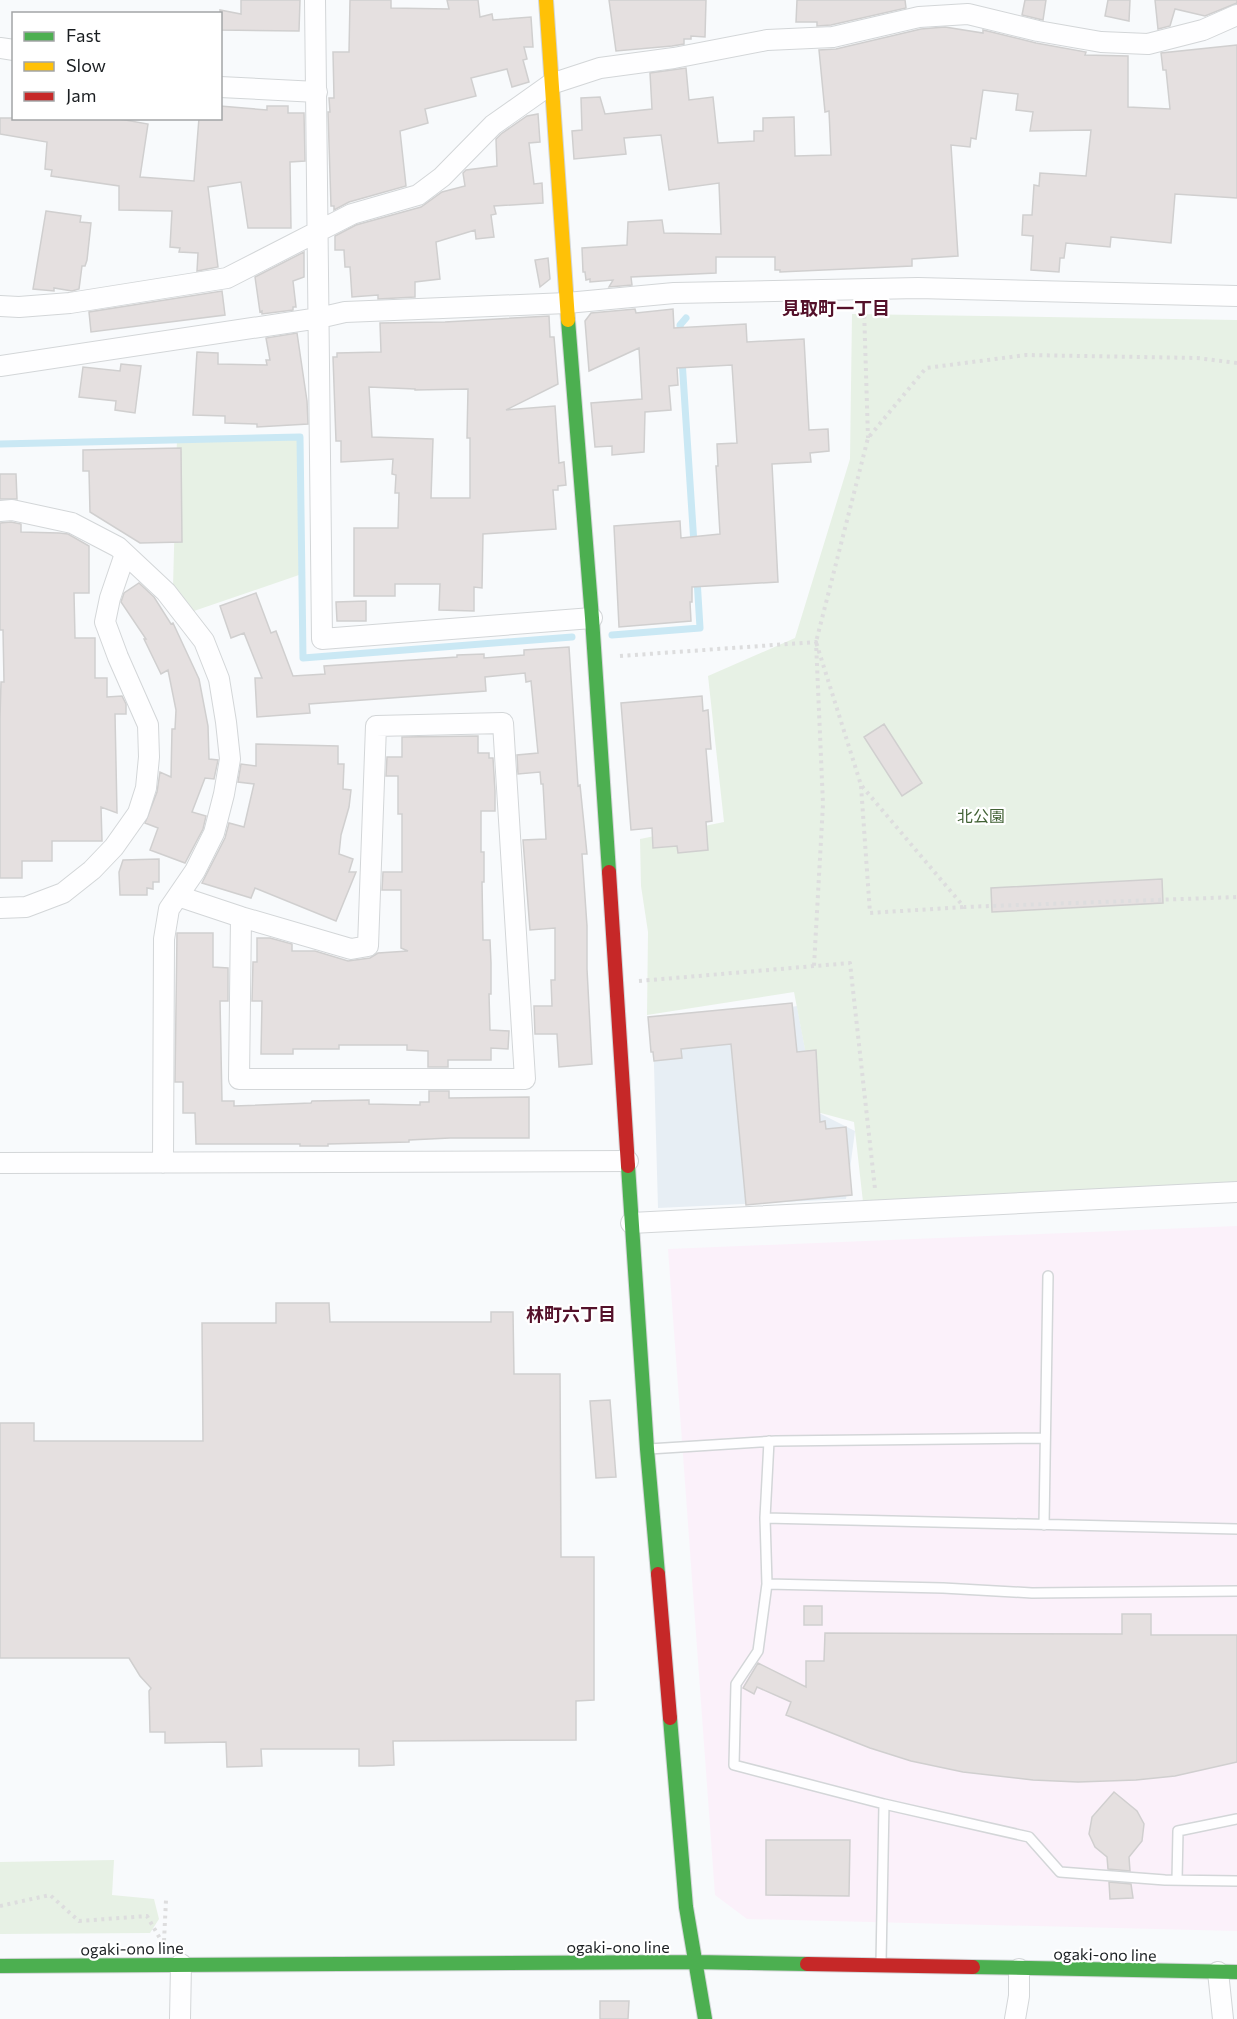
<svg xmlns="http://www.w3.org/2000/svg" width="1237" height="2019" font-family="Commissioner,'Noto Sans JP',sans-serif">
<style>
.built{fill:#e7eef4}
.medical{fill:#fbf1fa}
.green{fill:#e7f1e5}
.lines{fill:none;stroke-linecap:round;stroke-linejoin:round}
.stream{stroke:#cae8f4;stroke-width:7}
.building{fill:#e5e0e0;stroke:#d0cfcf;stroke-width:1.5;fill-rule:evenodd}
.lane-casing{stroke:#d3d6d8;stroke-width:12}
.street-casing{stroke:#d3d6d8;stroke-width:22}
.fast-casing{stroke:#d3d6d8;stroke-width:16}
.slow-casing{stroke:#d3d6d8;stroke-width:16}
.jam-casing{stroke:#d3d6d8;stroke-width:16}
.path{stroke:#ddddde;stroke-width:4;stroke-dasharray:3 4.5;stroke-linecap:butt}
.lane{stroke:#fefeff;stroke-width:9}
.street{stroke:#fefeff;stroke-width:20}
.fast{stroke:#4caf50;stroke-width:14}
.slow{stroke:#ffc107;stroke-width:14}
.jam{stroke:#c62828;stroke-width:14}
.labels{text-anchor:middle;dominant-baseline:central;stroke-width:4.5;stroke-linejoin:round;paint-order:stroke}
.park-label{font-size:16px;fill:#426235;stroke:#fff}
.street-label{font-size:16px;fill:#1a1e21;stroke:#fff}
.neighbourhood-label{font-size:18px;font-weight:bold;fill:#54112a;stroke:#fff}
</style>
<rect width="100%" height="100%" fill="#f8fafc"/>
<!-- built -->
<path class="built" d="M797 1006 817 1112 855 1131 846 1199 658 1208 653 1030Z"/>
<!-- medical -->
<path class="medical" d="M1237 1226V1931L747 1919 715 1895 668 1249Z"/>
<!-- green -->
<path class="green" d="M852 314 1237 320V1185L863 1202 854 1122 817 1112 794 992 647 1015 648 932 641 886 640 839 724 822 708 676 795 638 850 459Z
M177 438 297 440 299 575 191 612 173 587Z
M114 1860 112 1895 154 1899 159 1919 150 1933 0 1934V1862Z"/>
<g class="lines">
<!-- stream -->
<path class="stream" d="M681 334 680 325 686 318
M682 360 694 544
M0 444 300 437 303 658 572 637
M612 635 700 628 697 579"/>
</g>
<!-- building -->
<path class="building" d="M241 0H300L299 31 220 30V10L241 14Z
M350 0H391V8L449 9 447 0H478L480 17 492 14 493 20 531 17 533 47H524L527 59 523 60 529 82 512 87 507 69 471 78 476 96 425 109 428 123 400 131 406 186 349 202 334 210V206H331L328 112H330L329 98H334L333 52H349Z
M609 0H706L705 37 691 36V39H684V44L672 46 616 51Z
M797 0H905L906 8 831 25 817 26V22H796Z
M1025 0H1046L1043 20 1022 15Z
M1108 0H1130L1129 21 1105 16Z
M1155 0H1237V3L1205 16 1175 9 1170 26 1158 29Z
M945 27 983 33V30L1036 43 1086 52 1085 55 1128 56V107L1170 109 1166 70H1163L1161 53 1237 45V198L1175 194 1171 243 1111 237 1110 247 1066 243 1064 258H1060L1059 272 1031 270 1033 236 1022 235 1023 215H1032L1034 185 1039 186 1040 173 1086 176 1091 130 1030 131 1033 112 1016 110 1018 94 983 90 976 139 971 138 970 147 951 145 958 256 912 259V266L780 272V270H775V257H716V273L631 277 632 285 609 287 613 280 590 282V279L586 280 585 272H583L582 248 627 245 628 222 662 220 664 233 721 234 719 183 669 190 661 135 624 138 626 154 574 159 572 131 582 130 581 98 600 97 605 114 652 109 650 73 686 68 689 100 713 97 718 143 754 141V131H763V118L794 117 795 156 831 155 829 111 825 112 819 50 836 49 921 29Z
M220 106 267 110V106H288V113H304L305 161 290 162 291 228H248L241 182 208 187 218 267 197 271 198 253 179 252 180 248 170 247 172 211 119 210V186L51 176 52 170 45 169 47 142 0 134V118H114L148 124 140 177 194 181 199 118H220Z
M538 114 540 142 529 143 534 184 542 183 543 203 494 206 496 214 491 215 494 237 476 239 475 230 436 242 440 279 415 282V297L378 299V295L352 297 350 267H345L344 250H335V236L356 225 421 207 442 192 465 186 463 173 466 170 497 166 496 139 501 134 527 116Z
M46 211 81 216 80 222 91 223 87 260 85 266H82L79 289 72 291 54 288V291L33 289Z
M304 252V277L293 281 296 307H293V310L262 314V311L260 312 255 277Z
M548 258 550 279 540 287 535 260Z
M222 291 225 315 91 332 89 312Z
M635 309 636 313 673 309 674 328 746 324 747 342 804 339 809 430 828 429 829 451 810 453 811 462 772 464 778 582 692 587V602H690L691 621 619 627 614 526 680 521 681 538 720 534 716 466H718L717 444 737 443 732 365 677 368 678 385 669 386 671 410 645 412 644 452 612 455V446L595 447 591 403 642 399 639 348 589 371 585 321 591 313Z
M549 316 550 337H554L558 384 506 410 555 406 559 463 564 462 566 485 558 486V490H553L556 529 483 534 482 588 474 587V611L439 610 440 584H395V596H354V528H398L399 493H395L396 475 392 474 393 459 341 462V441H336L333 357H337V353L381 352 380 323 445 322ZM369 387 415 389V390L468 389 467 438H470V498H431L433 439 372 437Z
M297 333 307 401 308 424 257 427V424L225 423V416L193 415 197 352 218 353V364L267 365 266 360H270L266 338Z
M121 364 141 366 135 413 115 410 116 401 79 397 83 367 120 371Z
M181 448 182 542 140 543 90 512 89 471H83V450Z
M0 474H16L17 499H0Z
M11 522 21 524V532L59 533 68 534 89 546V593H74L75 638H95V678H107V697L122 696 126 704V714H115L117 813 101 807 102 841H52V861H22V878H0V718L1 682H4L3 630H0V523Z
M139 583 154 597 171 624 173 623 199 679 208 726 209 759 218 760 214 779 205 778 192 812 206 816 203 829 185 863 150 850 158 828 145 823 157 792 160 772 171 777 172 729H175L176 710 168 670 161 674 144 639H146L121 602 124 593Z
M256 593 271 633 276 631 293 676 325 674 324 666 457 657V655L484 654V658L524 655V650L569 647 578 786 580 785 587 854H582L587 926V969L592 1064 559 1067 557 1034H535L534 1006H552L551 980H555V928L530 930 523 840 546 839 543 784H541L540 772 518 774 517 755 538 753 531 681 526 682 525 673 485 677 486 691 309 704 310 713 257 717 255 678H262L244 633 231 638 220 606Z
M366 601V621H337L336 602Z
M702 696 703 711 708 710 711 749H706L712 821 706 822 708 850 678 853 677 846 653 848 652 828 631 830 621 703Z
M884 724 922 783 902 796 864 737Z
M478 736V753H489V758H493L495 791V811H481V852H484V882H482L483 940H490L491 963V994H489L490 1030 509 1031 508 1049 491 1048V1060H448V1067H428V1051L407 1050V1045H339V1049H293V1054H261L262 1001H252L253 962H257V938H270L292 944V951H315L348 961 370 958 378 953 408 951 401 948V890H382L383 872H402V814H398V776H386L387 757H402V737Z
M256 744 338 746V764H344L343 789 351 790 349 807 341 835 339 854 353 859 349 872H356L336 921 255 888 251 898 202 883 225 838 229 823 244 827 254 784 238 782 241 764 256 766Z
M159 859V882H153V889L147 888V895H120L119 872 123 860Z
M1162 879 1163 903 992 912 991 888Z
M177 933H213V967L228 968V1001H220L222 1101H234V1106L311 1103 312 1101 369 1100V1104L420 1105V1102H429V1091H449V1098L529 1097V1138H450L409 1140V1142L328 1144V1146H300V1144H196L195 1113H183V1082H175Z
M792 1003 797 1052 816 1050 820 1122 825 1121 826 1129 846 1127 852 1195 746 1205 731 1044 681 1049 682 1058 654 1061 653 1052H651L648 1017Z
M276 1303H329L330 1322H491V1312H513L514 1374H560L561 1557H594V1700L576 1701V1740L393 1741 394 1765 373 1766H359V1749H261L262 1766 227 1767 226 1742 165 1743V1732H150L149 1691 151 1688 140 1676 129 1658H0V1423H34V1441H203L202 1323H276Z
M610 1400 616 1477 596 1478 590 1401Z
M804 1606H822V1625H804Z
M1122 1614H1151V1635H1237V1762L1175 1776 1136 1780 1078 1782 1033 1780 963 1772 911 1761 870 1748 786 1715 791 1702 757 1687 754 1694 743 1688 758 1663 806 1687V1661H824L825 1633 1122 1634Z
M1114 1792 1137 1811 1144 1824 1142 1841 1129 1857 1130 1871 1108 1869 1107 1857 1095 1847 1089 1834 1092 1817Z
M766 1840H850L849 1896 766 1895Z
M1109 1882 1131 1884 1133 1898 1110 1899Z
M600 2001H629L628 2019H600Z"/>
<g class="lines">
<defs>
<path id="lane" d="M649 1449 776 1441 1045 1438
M765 1518 769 1441
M1044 1525 1048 1276
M1237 1529 765 1518 767 1584 943 1588 1032 1593 1237 1591
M767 1584 758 1651 736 1684 734 1765 884 1804 881 1963
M884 1804 1029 1837 1060 1872 1165 1880 1237 1881
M1177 1880 1178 1831 1237 1819"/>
<path id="street" d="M315 0 322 639 592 618
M0 48 14 50
M220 87 317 92
M0 306 19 307 70 303 227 278 352 214 418 195 442 177 493 125 551 84 600 68 674 58 767 40 833 37 919 17 968 14 1038 31 1101 42 1148 44 1203 30 1237 15
M0 366 319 318 345 312 567 303 674 293 918 288 1237 296
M0 511 12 510 72 523 118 547 166 592 204 641 219 679 226 722 230 759 224 794 214 833 195 871 169 909 164 939 163 1163
M178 896 241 917 351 949 368 946 376 726 503 723 525 1079H239L241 917
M0 908 26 907 63 893 92 870 114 847 138 813 146 788 149 757 148 725 118 657 105 622 110 598 125 554
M0 1163 628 1161
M631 1223 1237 1192
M1218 1972 1223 2019
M180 2019 181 1964
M1015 2019 1019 1996V1969"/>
<path id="fast" d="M568 320 592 618 609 872
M628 1166 647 1449 658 1574
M670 1718 686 1907 705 2019
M0 1966 695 1962 807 1964
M973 1967 1237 1972"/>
<path id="slow" d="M546 0 568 320"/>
<path id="jam" d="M609 872 628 1166
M658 1574 670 1718
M807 1964 973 1967"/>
</defs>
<!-- lane casing -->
<use href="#lane" class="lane-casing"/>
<!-- street casing -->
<use href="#street" class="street-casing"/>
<!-- fast casing -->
<use href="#fast" class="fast-casing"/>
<!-- slow casing -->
<use href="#slow" class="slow-casing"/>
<!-- jam casing -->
<use href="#jam" class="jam-casing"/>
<!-- path -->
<path class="path" d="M864 308 868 438
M1237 363 1197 358 1026 355 926 368 868 438 816 642 861 785 964 907 1237 897
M620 656 816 642 823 804 814 966
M861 786 870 913 964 907
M639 981 850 963 875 1189
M0 1906 50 1895 79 1921 147 1916 162 1942
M164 1941 166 1900"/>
<!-- lane -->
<use href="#lane" class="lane"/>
<!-- street -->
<use href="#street" class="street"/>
<!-- fast -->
<use href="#fast" class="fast"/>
<!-- slow -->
<use href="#slow" class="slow"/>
<!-- jam -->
<use href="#jam" class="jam"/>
</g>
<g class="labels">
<!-- park labels -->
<g class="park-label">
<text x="981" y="815">北公園</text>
</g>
<!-- street labels -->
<g class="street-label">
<text x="618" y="1946">ogaki-ono line</text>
<text transform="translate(132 1948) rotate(-1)">ogaki-ono line</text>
<text transform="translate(1105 1954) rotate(1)">ogaki-ono line</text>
</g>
<!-- neighbourhood labels -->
<g class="neighbourhood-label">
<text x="836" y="308">見取町一丁目</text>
<text x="571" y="1314">林町六丁目</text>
</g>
</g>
<!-- legend -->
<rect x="12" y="12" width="210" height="108" fill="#ffffff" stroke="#a3a5a6" stroke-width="1.5"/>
<rect x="24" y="32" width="30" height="9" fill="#4caf50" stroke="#a3a5a6" stroke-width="1.5"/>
<text x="66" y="42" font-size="18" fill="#1a1e21">Fast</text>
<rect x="24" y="62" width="30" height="9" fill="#ffc107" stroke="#a3a5a6" stroke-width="1.5"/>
<text x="66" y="72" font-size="18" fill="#1a1e21">Slow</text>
<rect x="24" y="92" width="30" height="9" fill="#c62828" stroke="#a3a5a6" stroke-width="1.5"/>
<text x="66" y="102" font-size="18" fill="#1a1e21">Jam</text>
</svg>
